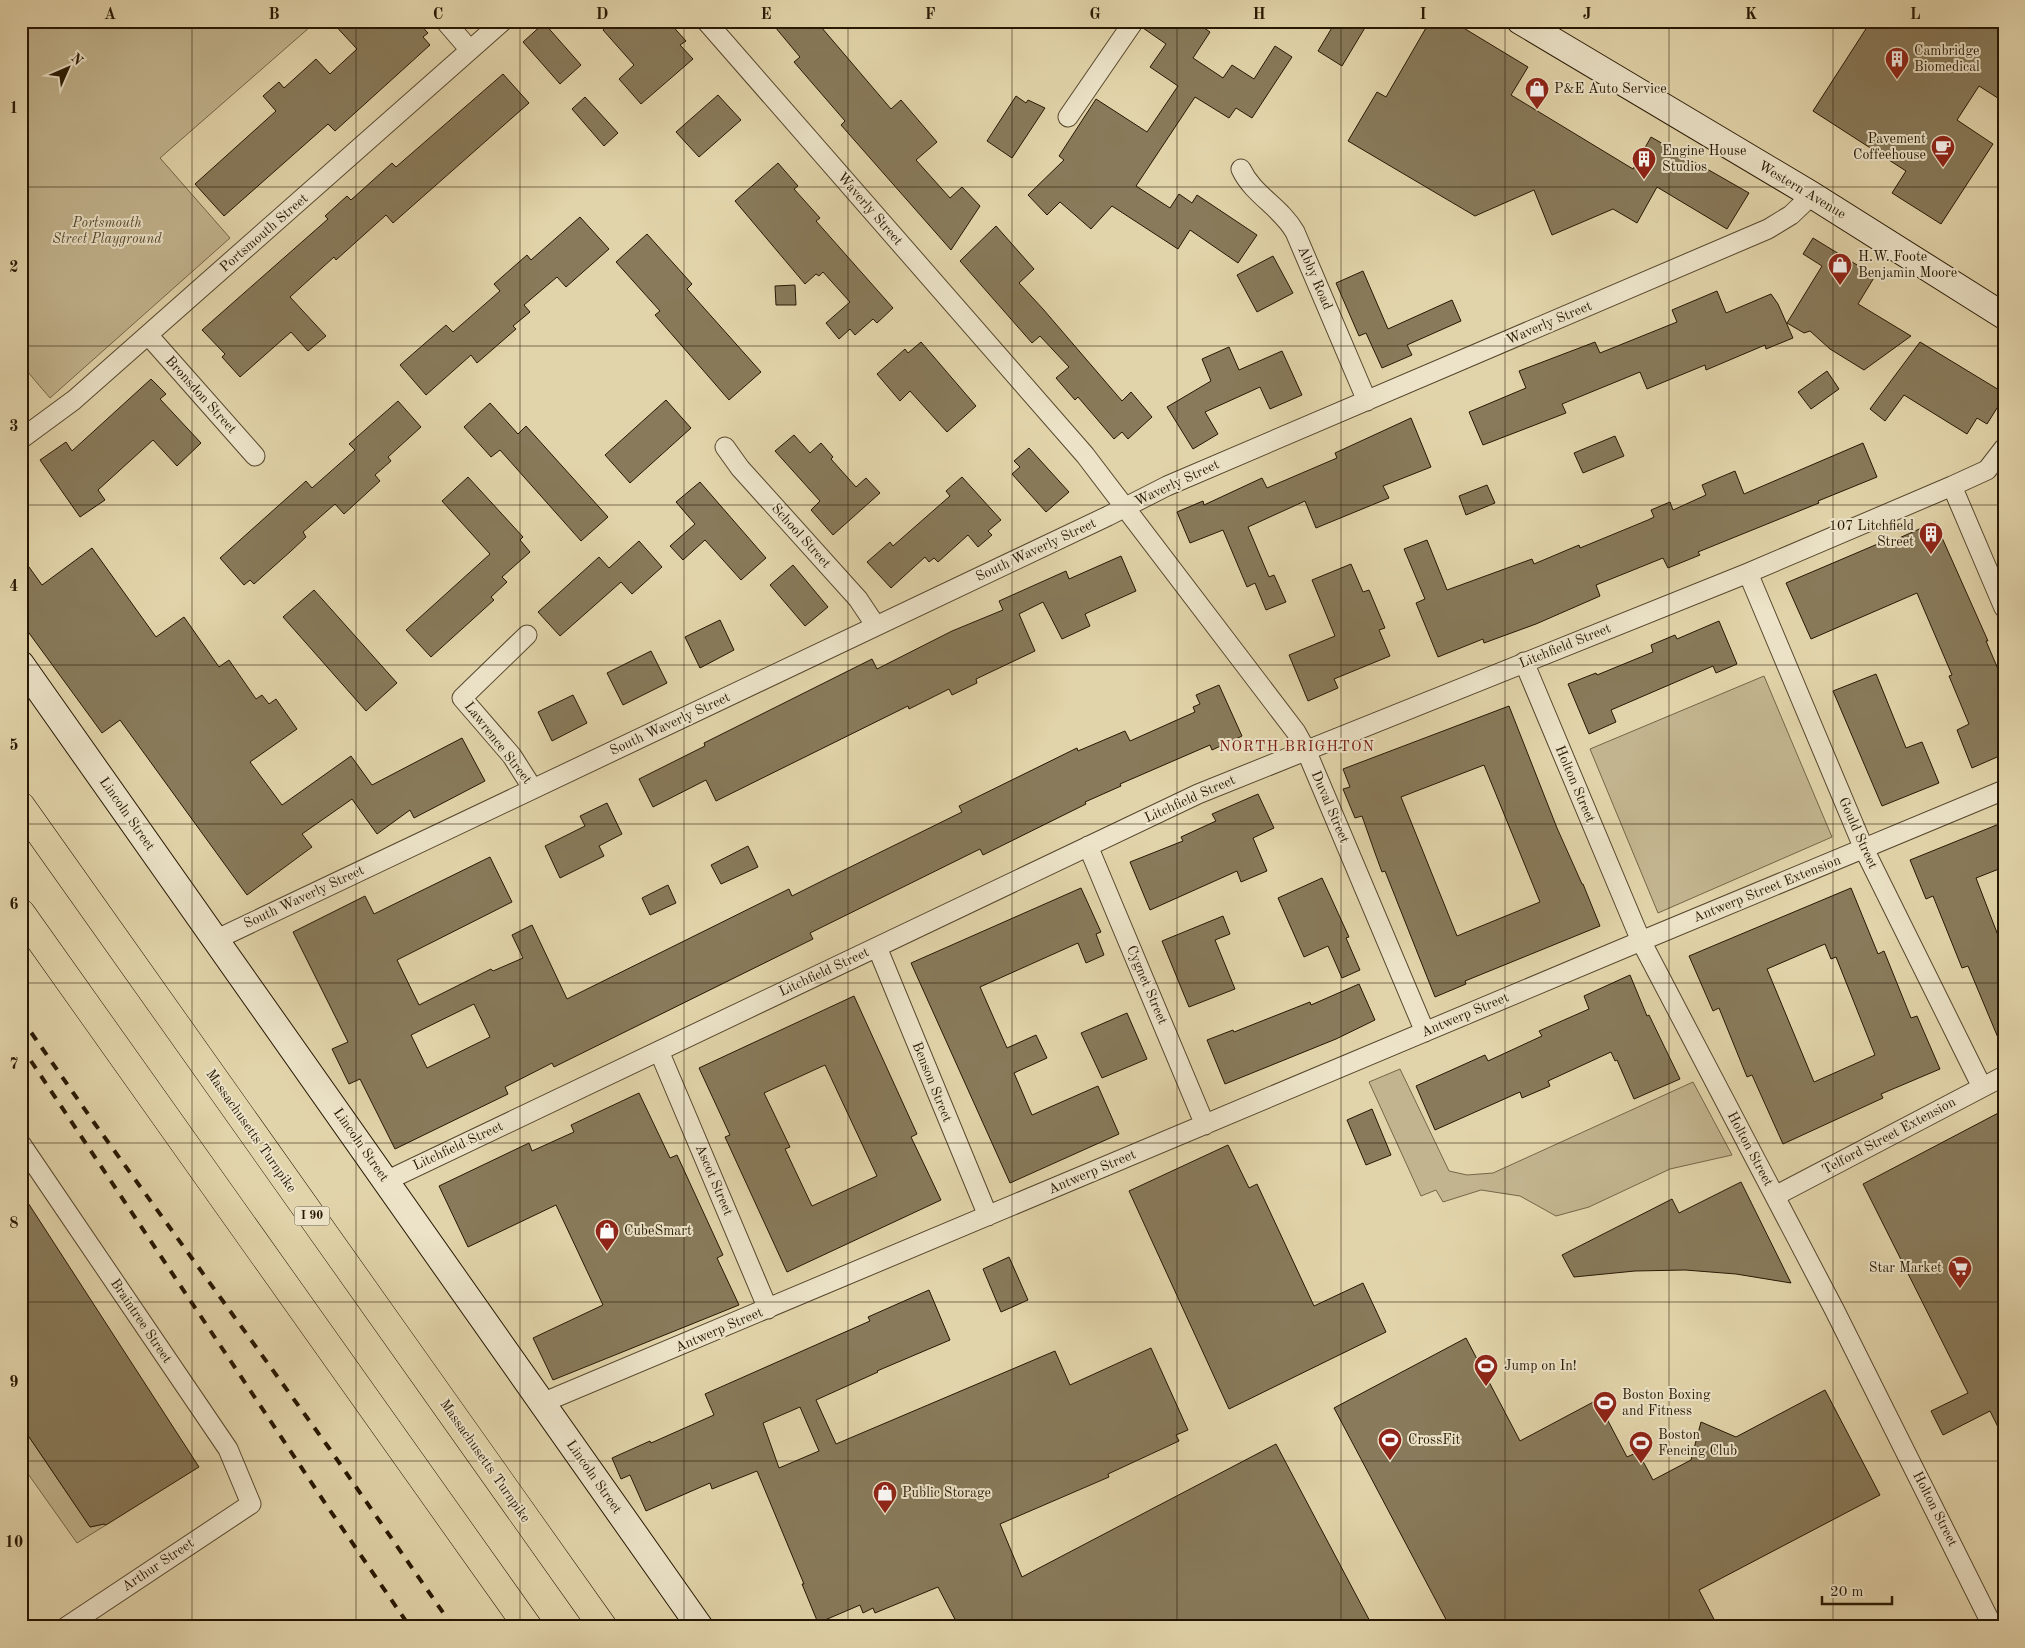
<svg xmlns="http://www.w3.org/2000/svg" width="2025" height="1648" font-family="'Old Standard TT',serif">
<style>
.green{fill:#c2b48e;stroke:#746648}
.building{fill:#887a5a;stroke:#271803;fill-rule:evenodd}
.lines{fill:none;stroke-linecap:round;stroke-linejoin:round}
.street-casing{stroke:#56472d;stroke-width:21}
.secondary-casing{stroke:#271803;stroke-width:28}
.highway-casing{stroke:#271803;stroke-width:29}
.street{stroke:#ece3c8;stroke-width:19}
.secondary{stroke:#ece3c8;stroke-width:26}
.highway{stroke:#e2d4aa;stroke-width:28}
.rail{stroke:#271803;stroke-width:4;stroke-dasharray:9 9;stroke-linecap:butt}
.grid{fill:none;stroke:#271803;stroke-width:1;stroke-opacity:0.55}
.labels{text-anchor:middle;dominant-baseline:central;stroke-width:4;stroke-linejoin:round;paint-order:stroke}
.shield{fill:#ece3c8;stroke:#62553e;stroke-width:1}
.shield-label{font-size:12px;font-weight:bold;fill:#271803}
.poi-label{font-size:14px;fill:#271803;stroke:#ece3c8;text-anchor:start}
.street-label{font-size:14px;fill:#271803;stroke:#ece3c8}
.park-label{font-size:14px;font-style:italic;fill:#56472d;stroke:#ece3c8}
.neighbourhood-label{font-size:15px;letter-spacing:1px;fill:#7a1f14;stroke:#ece3c8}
.neatline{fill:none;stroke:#271803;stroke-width:2}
.grid-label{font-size:16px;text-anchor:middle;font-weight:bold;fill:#271803}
</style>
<rect width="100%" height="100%" fill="#e2d4aa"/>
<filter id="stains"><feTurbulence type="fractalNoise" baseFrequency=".004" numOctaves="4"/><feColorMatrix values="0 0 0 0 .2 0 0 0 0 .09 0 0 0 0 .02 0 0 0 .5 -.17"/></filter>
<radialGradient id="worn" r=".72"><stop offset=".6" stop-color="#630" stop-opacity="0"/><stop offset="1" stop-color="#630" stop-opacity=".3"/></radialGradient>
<!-- green -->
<path class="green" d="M21 21H305L310 27 160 158 230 238 50 398 21 364Z
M1764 676 1832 837 1658 913 1590 749Z
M1400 1069 1449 1171 1467 1175 1493 1173 1693 1082 1732 1155 1670 1169 1589 1207 1556 1216 1520 1196 1481 1190 1443 1202 1436 1190 1421 1196 1369 1082Z
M21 1425 90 1527 104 1524 106 1525 77 1543 21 1464Z"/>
<!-- building -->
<path class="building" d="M331 21H417L428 33 423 37 430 45 335 131 328 124 224 216 195 184 276 111 263 96 279 82 284 88 316 59 330 74 357 49Z
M612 21H668L686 41 680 45 693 59 641 104 619 79 634 65 603 30Z
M770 21H816L891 109 901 100 937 142 916 160 950 198 962 187 980 206 951 250 841 125 845 121 794 62 800 57Z
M1145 21H1194L1210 32 1193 58 1223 78 1232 65 1254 79 1275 46 1292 57 1252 118 1236 108 1229 118 1195 97 1136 186 1170 208 1179 194 1192 203 1197 195 1257 235 1238 263 1190 230 1178 249 1112 206 1091 229 1060 202 1047 215 1028 195 1064 160 1059 156 1096 99 1147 132 1178 86 1150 67 1166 44 1143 28Z
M1336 21H1369L1342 66 1318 51Z
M1430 21H1452L1528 67 1511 95 1633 169 1651 137 1749 193 1727 229 1657 187 1637 223 1613 209 1552 235 1534 190 1475 216 1348 141 1377 92 1386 97Z
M1871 21H2004V102L1979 86 1957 120 1993 144 1941 224 1892 193 1906 171 1813 111Z
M544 23 581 65 560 84 523 42Z
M503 74 529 103 393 223 386 215 336 260 334 257 290 297 326 336 308 351 291 332 240 377 222 357 225 354 202 330 328 219 325 216 347 196 351 200 392 163 396 167Z
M718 95 741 120 699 157 676 132Z
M1016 96 1026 103 1028 100 1045 108 1012 158 987 141Z
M585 97 618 133 604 146 572 109Z
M778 163 798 186 794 189 820 218 816 221 893 308 877 323 873 319 855 335 850 329 839 339 826 323 850 302 823 272 819 276 816 274 805 284 735 201Z
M580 217 609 249 566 287 557 277 524 305 530 312 513 326 516 329 477 363 471 355 426 395 400 365 446 325 453 332 500 291 494 284 527 255 531 260Z
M996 226 1034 269 1019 283 1043 309 1122 401 1131 392 1152 417 1128 439 1122 432 1114 439 1078 397 1075 400 1056 378 1069 367 1040 336 1032 343 960 261Z
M647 234 692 284 687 289 761 372 729 400 655 315 660 311 616 262Z
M1813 238 1875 276 1858 304 1911 336 1864 370 1830 349 1810 331 1804 333 1787 323 1822 266 1803 254Z
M1273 256 1293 293 1257 312 1237 275Z
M1363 271 1388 329 1452 300 1461 321 1407 345 1412 355 1382 368 1366 333 1359 336 1336 283Z
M795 285 796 305H776L775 286Z
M1717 291 1726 313 1771 294 1778 304 1793 338 1766 349 1765 345 1706 370 1705 365 1647 389 1640 372 1562 404 1566 413 1483 445 1469 412 1526 388 1519 371 1595 342 1600 353 1677 322 1672 310Z
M921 342 976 406 947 432 910 391 900 401 877 374 905 349 908 353Z
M1920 342 2004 393V397L1987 424 1977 418 1967 434 1904 395 1885 421 1870 409Z
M1229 347 1239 370 1282 351 1302 395 1270 409 1260 387 1205 412 1218 434 1193 449 1167 407 1211 381 1202 359Z
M1827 371 1839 389 1811 409 1798 392Z
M151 379 166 394 160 399 201 443 177 466 153 440 98 490 105 500 80 517 40 460 66 442 72 451Z
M666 400 691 428 630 483 605 455Z
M398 401 421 427 388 457 391 461 375 475 380 481 344 514 335 504 303 532 306 537 291 551 254 584 250 580 244 585 220 558 306 481 312 488 355 450 349 444Z
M490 403 518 434 526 426 608 517 581 541 500 450 491 457 464 427Z
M1411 418 1431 467 1383 486 1389 498 1316 528 1305 501 1248 527 1269 577 1274 575 1286 602 1266 610 1255 583 1247 587 1223 530 1190 543 1177 512 1203 501 1204 505 1262 478 1267 488 1337 458 1335 453Z
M794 435 810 453 821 443 833 457 831 459 856 487 866 478 880 493 833 535 811 510 820 501 775 451Z
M1615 436 1624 456 1583 473 1574 453Z
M1863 443 1877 477 1818 501 1819 503 1698 552 1700 555 1668 568 1663 558 1596 585 1600 596 1536 624 1484 643 1483 639 1438 657 1416 603 1425 599 1404 549 1427 540 1447 590 1532 559 1534 564 1579 545 1580 548 1648 520 1654 517 1651 510 1670 502 1673 510 1706 495 1702 485 1735 471 1744 494Z
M1029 448 1069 492 1046 512 1012 474 1020 467 1014 461Z
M468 477 523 537 520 540 530 552 502 577 507 582 491 597 494 600 431 657 406 630 490 554 442 501Z
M962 477 1001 520 988 531 992 535 978 547 968 535 938 562 934 558 929 562 925 557 891 588 867 562 890 542 893 546 950 496 946 491Z
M700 482 766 558 741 580 705 540 683 560 670 546 695 524 676 502Z
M1487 485 1495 503 1466 515 1459 496Z
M1935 522 1988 641H1986L2004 683V754L1972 768 1957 730 1969 724 1949 676 1952 675 1917 593 1811 639 1786 583 1887 540 1888 543Z
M639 541 662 567 632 594 621 582 560 636 538 612 599 557 609 568Z
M92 548 156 637 184 617 219 667 229 660 256 699 262 695 269 704 276 699 297 729 250 762 282 805 351 756 372 785 462 738 485 781 414 818 410 810 377 834 352 799 302 834 312 847 247 895 120 720 102 733 21 622V556L42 585Z
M1121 556 1136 591 1085 614 1090 626 1062 639 1043 602 1019 614 1035 651 976 679 977 683 952 695 949 689 909 709 908 706 716 801 706 780 653 807 639 779 705 746 704 743 872 659 877 669 952 631 1003 610 999 601 1066 571 1069 579Z
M1351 564 1363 592 1369 590 1385 628 1379 630 1390 656 1334 679 1338 688 1308 701 1289 655 1335 636 1312 580Z
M793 565 828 607 805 626 770 585Z
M314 590 397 683 366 711 283 617Z
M720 620 734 650 700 668 685 637Z
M1719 621 1737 664 1716 673 1713 666 1611 710 1616 722 1589 734 1568 684 1596 673 1597 675 1653 652 1651 645 1675 635 1677 639Z
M651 651 667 683 623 705 607 673Z
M1876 674 1906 748 1922 742 1939 783 1882 806 1833 691Z
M1219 685 1242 736 1212 750 1210 745 1120 784 1121 786 1085 802 1086 804 983 855 980 849 810 933 813 939 554 1067 552 1063 505 1087 508 1094 395 1149 360 1079 349 1084 332 1049 348 1042 293 932 365 896 374 914 490 857 512 902 397 960 419 1005 491 969 493 971 523 958 512 935 532 925 567 999 789 889 792 896 830 877 962 812 959 806 1077 748 1078 751 1125 731 1130 741 1195 712 1193 707 1200 704 1196 695ZM474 1004 490 1037 427 1068 411 1035Z
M573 695 587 723 552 741 538 712Z
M1509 706 1557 828 1582 884H1583L1600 926 1465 981 1466 984 1435 997 1385 871 1382 872 1375 853 1362 816 1355 818 1343 789 1350 787 1343 769ZM1484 765 1540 902 1457 936 1401 797Z
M1258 794 1274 828 1253 838 1267 871 1241 882 1237 871 1150 910 1130 862 1183 841 1181 837 1216 821 1212 814Z
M607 803 622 834 599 846 604 856 560 878 545 846 585 826 580 816Z
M2004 822V867L1976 878 2004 951V1052L1968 966 1962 968 1933 896 1926 899 1910 860Z
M748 846 758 867 721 884 711 865Z
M1322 878 1349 937 1346 938 1360 970 1342 978 1328 946 1304 957 1278 898Z
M668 885 676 903 650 915 642 898Z
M1081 888 1101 932 1096 934 1104 955 1086 963 1078 943 980 987 1007 1048 1036 1035 1047 1058 1014 1073 1032 1115 1098 1086 1119 1134 1010 1183 911 963Z
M1851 888 1878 954 1884 951 1911 1018 1917 1016 1940 1069 1881 1094 1883 1098 1783 1144 1752 1075 1747 1077 1719 1008 1713 1011 1689 956ZM1825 944 1831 959 1836 957 1875 1055 1814 1082 1767 969Z
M1223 916 1230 934 1215 940 1235 989 1189 1007 1162 941Z
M1630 975 1647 1016 1649 1015 1680 1079 1634 1099 1617 1060 1615 1061 1611 1052 1548 1081 1550 1086 1522 1098 1520 1092 1435 1130 1416 1086 1485 1055 1488 1061 1542 1036 1539 1031 1589 1009 1584 996Z
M1359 984 1375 1020 1336 1039 1225 1084 1207 1040 1233 1030 1234 1032 1310 1002 1311 1005Z
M854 996 917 1134 911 1137 941 1200 787 1272 725 1137 730 1135 699 1068ZM825 1065 877 1176 812 1206 785 1149 790 1147 764 1093Z
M1127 1013 1147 1059 1102 1078 1081 1033Z
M639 1093 670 1158 677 1155 723 1255 717 1258 739 1305 553 1380 533 1338 603 1305 556 1205 468 1247 439 1186 529 1143 532 1151 574 1132 571 1125Z
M1372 1109 1391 1155 1366 1165 1347 1120Z
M2004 1110V1439L1990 1411 1943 1435 1931 1411 1968 1393 1863 1184Z
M1228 1145 1249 1188 1257 1184 1314 1306 1363 1283 1386 1332 1229 1409 1129 1191Z
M1741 1182 1791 1283 1736 1274 1685 1270 1635 1271 1574 1277 1562 1255 1672 1199 1679 1213Z
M21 1192 199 1467 106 1525 104 1524 90 1527 21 1425Z
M1009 1257 1028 1300 1001 1312 983 1269Z
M929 1290 950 1340 877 1371 878 1372 816 1400 836 1444 1055 1351 1070 1385 1151 1348 1188 1430 1176 1435 1179 1441 1108 1474 1109 1477 1000 1524 1022 1577 1276 1444 1373 1627H959L938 1587 875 1613 873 1608 863 1613 860 1605 818 1623 802 1584H804L757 1471 712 1489 710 1483 646 1511 630 1475 621 1479 612 1458 650 1441 651 1443 714 1415 705 1394 870 1321 868 1317ZM800 1407 819 1451 779 1468 763 1423Z
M1466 1338 1520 1441 1597 1400 1627 1457 1638 1452 1653 1480 1691 1460 1701 1422 1736 1437 1825 1390 1880 1495 1699 1590 1718 1627H1450L1334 1408Z"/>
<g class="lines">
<defs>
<path id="street" d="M445 21 470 50
M706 21 1085 455 1296 732 1306 750 1425 1032
M1068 117 1134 21
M1241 169C1253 195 1281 207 1295 232L1367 401
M148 335 255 456
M21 439 74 400 503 21
M725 447 740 468 858 599 876 626
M1952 486 2004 608
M1748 573 1864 849 1982 1087
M527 635 462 698 512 756 533 789
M1524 662 1641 941 1834 1309 1993 1627
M1088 846 1205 1125
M215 940 1108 516 1167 486 1768 229 1791 215 1812 195
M877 947 988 1216
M659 1051 768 1309
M21 1144 228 1449 251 1504 66 1627
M386 1181 1198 794 1748 573 1952 486 1987 470 2004 448
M1775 1196 2004 1076
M542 1403 1641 941 2004 790"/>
<path id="secondary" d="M1520 21 1812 195 2004 316
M21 664 700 1627"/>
<path id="highway" d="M21 806 603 1627
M21 913 528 1627"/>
</defs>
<!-- street casing -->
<use href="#street" class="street-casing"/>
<!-- secondary casing -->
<use href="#secondary" class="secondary-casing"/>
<!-- highway casing -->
<use href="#highway" class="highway-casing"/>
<!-- street -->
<use href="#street" class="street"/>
<!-- secondary -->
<use href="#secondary" class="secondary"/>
<!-- highway -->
<use href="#highway" class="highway"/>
<!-- rail -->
<path class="rail" d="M21 1018 95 1124 329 1448 453 1627
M21 1046 327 1506 410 1627"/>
</g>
<!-- grid -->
<path class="grid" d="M192 21V1627M356 21V1627M520 21V1627M684 21V1627M848 21V1627M1012 21V1627M1177 21V1627M1341 21V1627M1505 21V1627M1669 21V1627M1833 21V1627M21 187H2004M21 346H2004M21 505H2004M21 665H2004M21 824H2004M21 983H2004M21 1143H2004M21 1302H2004M21 1461H2004"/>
<!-- icons -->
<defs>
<symbol id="building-pin" viewBox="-11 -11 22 30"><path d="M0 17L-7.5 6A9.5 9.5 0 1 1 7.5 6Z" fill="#8f2418" stroke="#ece3c8"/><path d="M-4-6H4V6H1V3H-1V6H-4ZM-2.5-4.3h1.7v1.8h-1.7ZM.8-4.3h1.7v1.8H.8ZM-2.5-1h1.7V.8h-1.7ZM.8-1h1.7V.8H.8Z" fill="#fff"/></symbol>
<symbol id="shop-pin" viewBox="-11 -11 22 30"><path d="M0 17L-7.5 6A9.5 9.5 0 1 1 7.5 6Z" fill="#8f2418" stroke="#ece3c8"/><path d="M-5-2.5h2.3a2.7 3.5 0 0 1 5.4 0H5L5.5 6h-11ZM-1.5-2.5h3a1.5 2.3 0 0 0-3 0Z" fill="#fff"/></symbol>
<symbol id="cafe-pin" viewBox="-11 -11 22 30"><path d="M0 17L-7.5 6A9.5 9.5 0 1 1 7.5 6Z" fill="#8f2418" stroke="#ece3c8"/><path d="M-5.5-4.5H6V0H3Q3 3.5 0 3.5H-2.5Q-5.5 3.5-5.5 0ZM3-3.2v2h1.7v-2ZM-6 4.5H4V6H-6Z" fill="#fff"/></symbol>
<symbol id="supermarket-pin" viewBox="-11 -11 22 30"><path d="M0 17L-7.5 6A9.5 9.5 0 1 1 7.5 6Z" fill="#8f2418" stroke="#ece3c8"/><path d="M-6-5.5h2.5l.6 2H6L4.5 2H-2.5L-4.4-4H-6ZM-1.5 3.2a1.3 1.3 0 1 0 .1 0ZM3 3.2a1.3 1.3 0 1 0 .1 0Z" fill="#fff"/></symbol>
<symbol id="stadium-pin" viewBox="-11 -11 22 30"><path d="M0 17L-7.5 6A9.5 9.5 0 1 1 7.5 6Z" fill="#8f2418" stroke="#ece3c8"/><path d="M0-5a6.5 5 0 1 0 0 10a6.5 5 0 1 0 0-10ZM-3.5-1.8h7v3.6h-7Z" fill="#fff"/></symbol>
</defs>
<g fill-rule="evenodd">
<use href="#building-pin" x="1883" y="45" width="28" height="38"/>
<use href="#shop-pin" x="1523" y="75" width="28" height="38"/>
<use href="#cafe-pin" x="1929" y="133" width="28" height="38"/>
<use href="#building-pin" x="1630" y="145" width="28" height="38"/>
<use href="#shop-pin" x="1826" y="251" width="28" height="38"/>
<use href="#building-pin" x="1917" y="520" width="28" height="38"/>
<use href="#shop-pin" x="593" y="1217" width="28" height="38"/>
<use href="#supermarket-pin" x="1946" y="1254" width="28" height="38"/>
<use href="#stadium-pin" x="1472" y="1352" width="28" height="38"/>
<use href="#stadium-pin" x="1591" y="1389" width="28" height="38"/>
<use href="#stadium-pin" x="1376" y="1426" width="28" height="38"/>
<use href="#stadium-pin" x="1627" y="1429" width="28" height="38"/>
<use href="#shop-pin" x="871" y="1479" width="28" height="38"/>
</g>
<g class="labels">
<!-- shield labels -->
<rect class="shield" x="294.5" y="1206.5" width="35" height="19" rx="4"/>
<g class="shield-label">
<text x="312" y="1216">I 90</text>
</g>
<!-- poi labels -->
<g class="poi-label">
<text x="1914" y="51">Cambridge<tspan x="1914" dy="16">Biomedical</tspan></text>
<text x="1554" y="89">P&amp;E Auto Service</text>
<text x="1926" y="139" text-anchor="end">Pavement<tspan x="1926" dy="16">Coffeehouse</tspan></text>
<text x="1662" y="151">Engine House<tspan x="1662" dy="16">Studios</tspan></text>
<text x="1858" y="257">H.W. Foote<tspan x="1858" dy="16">Benjamin Moore</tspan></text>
<text x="1914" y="526" text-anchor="end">107 Litchfield<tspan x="1914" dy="16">Street</tspan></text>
<text x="624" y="1231">CubeSmart</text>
<text x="1942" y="1268" text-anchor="end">Star Market</text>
<text x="1504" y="1366">Jump on In!</text>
<text x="1622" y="1395">Boston Boxing<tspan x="1622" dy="16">and Fitness</tspan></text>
<text x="1658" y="1435">Boston<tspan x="1658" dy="16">Fencing Club</tspan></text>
<text x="1408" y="1440">CrossFit</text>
<text x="902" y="1493">Public Storage</text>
</g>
<!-- street labels -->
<g class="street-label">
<text transform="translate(1802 190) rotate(31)">Western Avenue</text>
<text transform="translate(870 209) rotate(49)">Waverly Street</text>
<text transform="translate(264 233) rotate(-41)">Portsmouth Street</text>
<text transform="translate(1315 278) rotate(67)">Abby Road</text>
<text transform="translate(1549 323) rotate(-23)">Waverly Street</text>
<text transform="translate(201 395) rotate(48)">Bronsdon Street</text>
<text transform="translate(1177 483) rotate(-25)">Waverly Street</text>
<text transform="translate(801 536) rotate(48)">School Street</text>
<text transform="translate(1036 550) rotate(-25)">South Waverly Street</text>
<text transform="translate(1565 646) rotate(-22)">Litchfield Street</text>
<text transform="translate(670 724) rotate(-25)">South Waverly Street</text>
<text transform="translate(498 743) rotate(52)">Lawrence Street</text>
<text transform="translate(1575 784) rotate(67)">Holton Street</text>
<text transform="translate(1190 799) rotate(-24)">Litchfield Street</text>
<text transform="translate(1330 807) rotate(67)">Duval Street</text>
<text transform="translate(127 814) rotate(55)">Lincoln Street</text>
<text transform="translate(1858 833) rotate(66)">Gould Street</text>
<text transform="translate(1767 889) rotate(-22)">Antwerp Street Extension</text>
<text transform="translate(304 897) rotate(-25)">South Waverly Street</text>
<text transform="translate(824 972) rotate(-25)">Litchfield Street</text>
<text transform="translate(1147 985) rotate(67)">Cygnet Street</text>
<text transform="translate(1465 1015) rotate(-23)">Antwerp Street</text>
<text transform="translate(932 1082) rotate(68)">Benson Street</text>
<text transform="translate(251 1131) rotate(55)">Massachusetts Turnpike</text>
<text transform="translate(1889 1136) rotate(-28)">Telford Street Extension</text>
<text transform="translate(361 1145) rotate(55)">Lincoln Street</text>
<text transform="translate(458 1146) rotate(-25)">Litchfield Street</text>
<text transform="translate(1750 1149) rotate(62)">Holton Street</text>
<text transform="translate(1092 1172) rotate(-23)">Antwerp Street</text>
<text transform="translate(714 1180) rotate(67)">Ascot Street</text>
<text transform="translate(141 1321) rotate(56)">Braintree Street</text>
<text transform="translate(719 1330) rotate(-23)">Antwerp Street</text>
<text transform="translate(485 1461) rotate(55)">Massachusetts Turnpike</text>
<text transform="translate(594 1477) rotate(55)">Lincoln Street</text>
<text transform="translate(1935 1509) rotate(63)">Holton Street</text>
<text transform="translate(158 1565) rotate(-34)">Arthur Street</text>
</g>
<!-- park labels -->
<g class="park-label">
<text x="107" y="223">Portsmouth<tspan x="107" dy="16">Street Playground</tspan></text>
</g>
<!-- neighbourhood labels -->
<g class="neighbourhood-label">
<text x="1297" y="747">NORTH BRIGHTON</text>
</g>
</g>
<!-- margin -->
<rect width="2025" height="1648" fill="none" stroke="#e2d4aa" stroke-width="55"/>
<!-- north arrow -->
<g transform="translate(68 68) rotate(45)" stroke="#ece3c8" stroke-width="4" paint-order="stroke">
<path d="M0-4L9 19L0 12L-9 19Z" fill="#271803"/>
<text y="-8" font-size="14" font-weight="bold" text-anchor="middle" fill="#271803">N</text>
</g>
<!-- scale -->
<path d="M1822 1596v8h70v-8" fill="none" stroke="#271803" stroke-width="2.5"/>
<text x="1830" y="1596" font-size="15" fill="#271803" stroke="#ece3c8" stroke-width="4" paint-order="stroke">20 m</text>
<rect x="28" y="28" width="1970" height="1592" class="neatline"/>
<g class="grid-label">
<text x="110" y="19">A</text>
<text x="274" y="19">B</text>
<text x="438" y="19">C</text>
<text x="602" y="19">D</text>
<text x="766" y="19">E</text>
<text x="930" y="19">F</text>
<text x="1095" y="19">G</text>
<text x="1259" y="19">H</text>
<text x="1423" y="19">I</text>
<text x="1587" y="19">J</text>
<text x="1751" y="19">K</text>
<text x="1915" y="19">L</text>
<text x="14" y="113">1</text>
<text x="14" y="272">2</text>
<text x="14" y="431">3</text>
<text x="14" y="591">4</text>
<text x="14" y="750">5</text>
<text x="14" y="909">6</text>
<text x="14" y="1069">7</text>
<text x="14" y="1228">8</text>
<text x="14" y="1387">9</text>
<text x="14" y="1547">10</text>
</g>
<rect width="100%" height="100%" filter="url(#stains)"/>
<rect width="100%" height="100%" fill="url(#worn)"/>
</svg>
